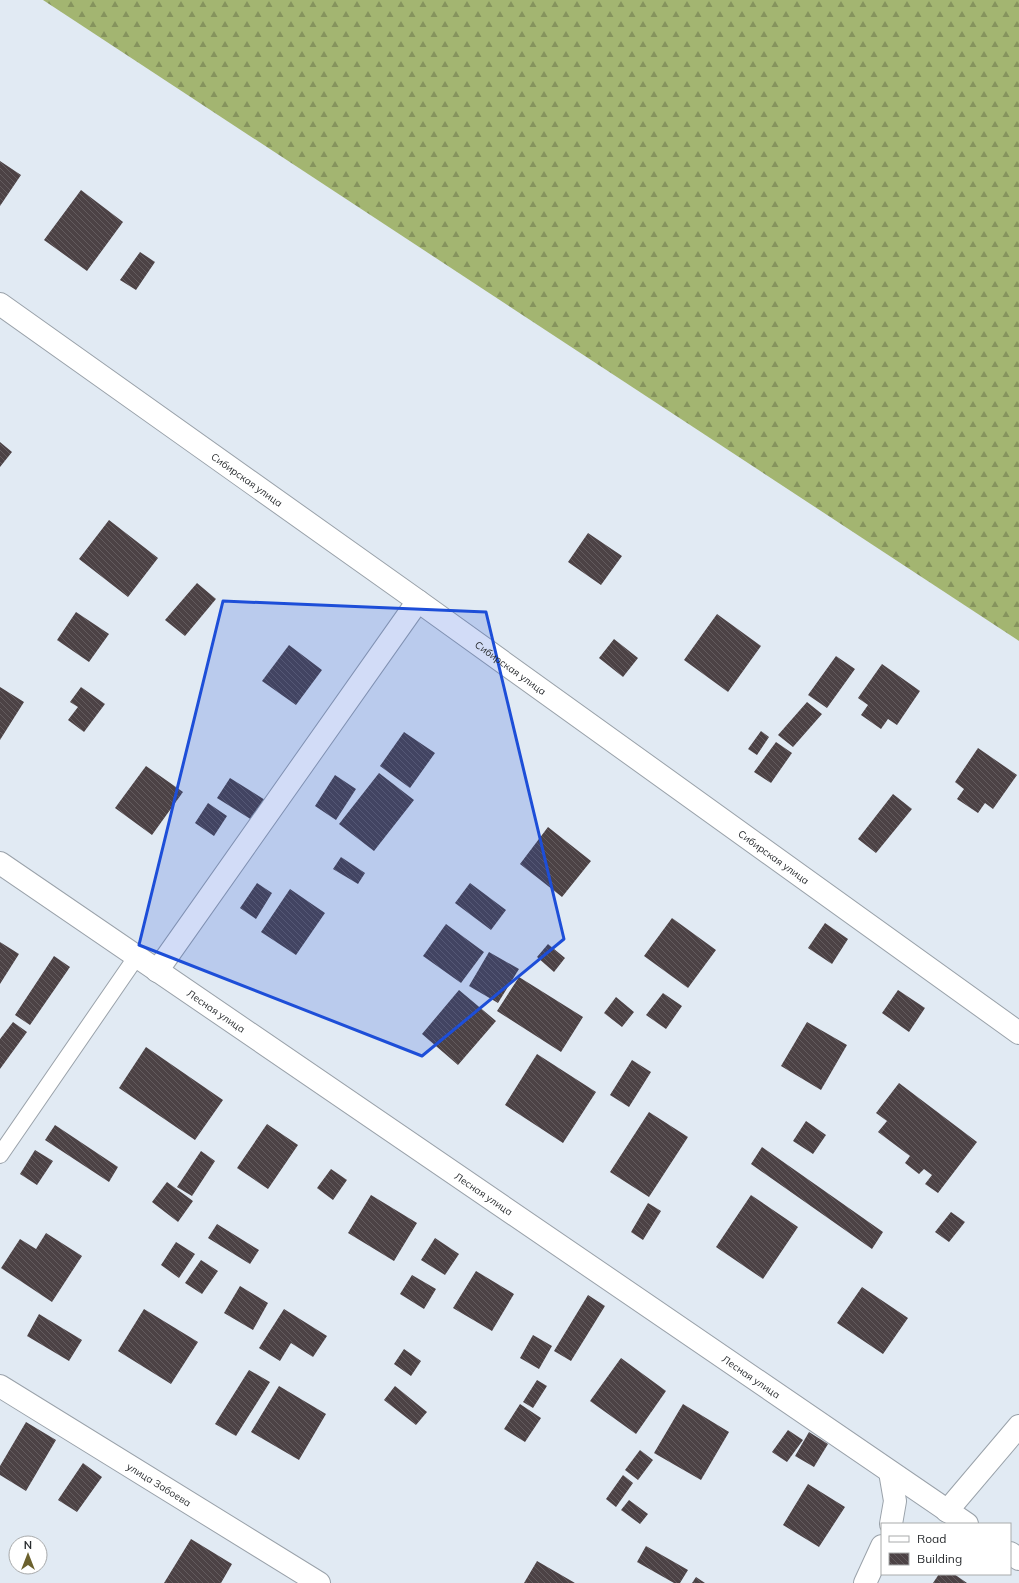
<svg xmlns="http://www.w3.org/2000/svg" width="1019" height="1583" font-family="Mulish,sans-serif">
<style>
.forest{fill:url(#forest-firs)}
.building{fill:url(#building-back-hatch)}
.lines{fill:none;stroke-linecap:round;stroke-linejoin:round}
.lane-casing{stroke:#9aa2aa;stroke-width:18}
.street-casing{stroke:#9aa2aa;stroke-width:24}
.secondary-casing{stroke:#9aa2aa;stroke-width:24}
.lane{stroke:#fff;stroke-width:16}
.street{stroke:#fff;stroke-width:22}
.secondary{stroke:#fff;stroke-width:22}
.marked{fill:#1d4ed8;fill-opacity:0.2;stroke:#1d4ed8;stroke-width:3;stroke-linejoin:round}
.labels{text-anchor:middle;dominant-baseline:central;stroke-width:4;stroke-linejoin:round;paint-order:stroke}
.street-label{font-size:10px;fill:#292c2f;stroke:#fff}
</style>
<defs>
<pattern id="forest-firs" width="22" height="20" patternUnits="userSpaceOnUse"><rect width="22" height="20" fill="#a3b571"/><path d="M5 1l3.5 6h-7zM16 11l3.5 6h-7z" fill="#85935d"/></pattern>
<pattern id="building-back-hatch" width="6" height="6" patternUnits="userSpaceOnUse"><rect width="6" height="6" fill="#4c4245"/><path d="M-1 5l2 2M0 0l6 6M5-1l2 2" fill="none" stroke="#635b5e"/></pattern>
</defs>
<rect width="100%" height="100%" fill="#e1eaf3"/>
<!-- forest -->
<path class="forest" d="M43 0H1019V641Z"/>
<!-- building -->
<path class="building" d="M0 161 21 175 0 206Z
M81 190 123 222 87 271 44 240Z
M140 252 155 262 136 290 120 280Z
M0 442 12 452 0 467Z
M109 520 158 558 128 597 79 559Z
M588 533 622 556 601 585 568 562Z
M197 583 216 599 185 636 165 620Z
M76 612 109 634 89 662 57 640Z
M717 614 761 646 728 692 684 660Z
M614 639 638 658 623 677 599 658Z
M289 645 322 670 296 705 262 681Z
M836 656 855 669 827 708 808 695Z
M882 664 920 691 897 725 888 719 881 729 861 715 868 705 858 698Z
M0 687 24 702 0 740Z
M81 687 105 704 84 732 68 720 78 707 70 702Z
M807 702 822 714 793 747 778 735Z
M761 731 769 737 757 755 748 749Z
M404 732 435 753 410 788 380 766Z
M776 742 792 753 771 783 754 772Z
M978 748 1017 775 993 809 985 803 978 813 957 799 964 789 955 782Z
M146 766 183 792 152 835 115 808Z
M379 773 414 800 374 851 339 824Z
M335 775 356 789 336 820 315 806Z
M230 778 265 800 252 820 217 798Z
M893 794 912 809 876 853 858 839Z
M208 803 227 816 214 836 195 823Z
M548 827 591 861 562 897 520 864Z
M341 857 365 873 358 884 333 869Z
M257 883 272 893 256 919 240 908Z
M470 883 506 910 491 930 455 903Z
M290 889 325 913 296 955 261 932Z
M672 918 716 950 688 988 644 956Z
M825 923 848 939 832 964 808 948Z
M446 924 484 952 461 983 423 956Z
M0 942 19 954 0 984Z
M548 944 565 958 554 972 537 957Z
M489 952 519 969 498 1003 469 986Z
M54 956 70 967 30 1025 15 1015Z
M519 977 583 1017 561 1052 497 1011Z
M459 990 496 1021 458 1065 422 1034Z
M898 990 925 1008 909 1032 882 1013Z
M663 993 682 1006 666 1029 646 1015Z
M616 997 634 1012 622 1027 604 1013Z
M13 1022 27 1032 0 1069V1039Z
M807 1022 847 1045 821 1090 781 1066Z
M146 1047 223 1100 195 1140 119 1088Z
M537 1054 596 1092 563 1143 505 1105Z
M632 1060 651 1072 629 1107 610 1095Z
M899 1083 977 1142 938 1193 925 1184 932 1175 924 1169 919 1174 905 1163 910 1156 878 1132 887 1121 876 1113Z
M649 1112 688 1137 649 1197 610 1172Z
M806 1121 826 1135 813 1154 793 1141Z
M267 1124 298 1145 268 1189 237 1168Z
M55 1125 118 1167 109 1182 45 1140Z
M762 1147 883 1232 872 1249 751 1164Z
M35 1150 53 1161 37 1185 20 1174Z
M201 1151 215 1161 192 1196 177 1187Z
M331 1169 347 1180 333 1200 317 1188Z
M167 1182 193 1201 178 1222 152 1202Z
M371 1195 417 1223 394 1261 348 1233Z
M751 1195 798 1227 763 1279 716 1247Z
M648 1203 661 1211 643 1240 631 1232Z
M951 1212 965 1222 949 1242 935 1232Z
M217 1224 259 1250 250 1264 208 1238Z
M46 1233 82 1256 52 1302 1 1268 20 1239 36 1249Z
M435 1238 459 1254 445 1275 421 1260Z
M176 1242 195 1254 179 1278 161 1265Z
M201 1260 218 1271 202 1294 185 1283Z
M476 1271 514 1294 492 1331 453 1308Z
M412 1275 436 1289 424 1309 400 1294Z
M240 1286 268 1303 253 1330 224 1313Z
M862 1287 908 1318 883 1354 837 1323Z
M588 1295 605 1306 571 1361 554 1351Z
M144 1309 198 1342 171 1384 118 1351Z
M284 1309 327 1336 313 1357 291 1343 280 1361 259 1348Z
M39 1314 82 1340 69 1361 27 1336Z
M533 1335 552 1346 539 1369 520 1358Z
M404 1349 421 1361 411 1376 394 1364Z
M621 1358 666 1391 636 1434 590 1401Z
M249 1370 270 1382 236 1436 215 1424Z
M537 1380 547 1386 533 1408 523 1402Z
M279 1386 326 1414 299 1460 251 1432Z
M395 1386 427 1412 416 1425 384 1400Z
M520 1404 541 1418 525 1442 504 1429Z
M683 1404 729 1432 701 1480 654 1453Z
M26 1422 56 1440 26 1491 0 1475V1466Z
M788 1430 803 1440 787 1462 772 1452Z
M809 1432 828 1444 814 1467 795 1456Z
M640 1450 653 1460 638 1480 625 1470Z
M83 1463 102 1477 77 1512 58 1500Z
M623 1475 633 1483 616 1507 606 1499Z
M808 1484 845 1507 819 1547 783 1525Z
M629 1500 648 1514 640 1524 621 1510Z
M191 1539 232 1564 221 1583H164Z
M646 1546 688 1570 680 1583H674L637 1562Z
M537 1561 575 1583H524Z
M939 1574H954L967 1583H933Z
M696 1577 705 1583H692Z"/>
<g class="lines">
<defs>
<path id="lane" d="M0 1155 137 956"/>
<g id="street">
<path id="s1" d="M0 863 967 1524"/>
<path d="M157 971 418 601"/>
<path id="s2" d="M0 1386 319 1583"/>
<path d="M890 1472 895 1501 891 1524"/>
<path d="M947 1511 1019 1426"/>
<path d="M1010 1553 1019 1559"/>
<path d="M865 1583 882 1546"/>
</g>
<g id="secondary">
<path id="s3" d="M0 304 418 601 1019 1033"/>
</g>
</defs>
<!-- lane casing -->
<use href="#lane" class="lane-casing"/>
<!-- street casing -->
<use href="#street" class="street-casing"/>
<!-- secondary casing -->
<use href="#secondary" class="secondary-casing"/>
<!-- lane -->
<use href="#lane" class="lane"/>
<!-- street -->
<use href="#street" class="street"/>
<!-- secondary -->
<use href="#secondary" class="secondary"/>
</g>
<!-- marked area -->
<path class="marked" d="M223 601 486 612 564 939 422 1056 139 945Z"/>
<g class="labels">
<!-- street labels -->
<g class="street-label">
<text stroke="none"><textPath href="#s3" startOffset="303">Сибирская улица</textPath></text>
<text stroke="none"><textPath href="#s3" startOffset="627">Сибирская улица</textPath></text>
<text stroke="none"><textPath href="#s3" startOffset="951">Сибирская улица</textPath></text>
<text stroke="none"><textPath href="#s1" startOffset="262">Лесная улица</textPath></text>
<text stroke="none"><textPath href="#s1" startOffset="586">Лесная улица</textPath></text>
<text stroke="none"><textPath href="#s1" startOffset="910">Лесная улица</textPath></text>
<text stroke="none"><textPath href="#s2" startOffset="187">улица Забоева</textPath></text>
</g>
</g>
<!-- legend -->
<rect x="881" y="1523" width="130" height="52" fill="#ffffff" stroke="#a9abac"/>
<rect x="889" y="1536" width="20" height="6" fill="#ffffff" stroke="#a9abac"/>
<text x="917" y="1543" font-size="12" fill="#292c2f">Road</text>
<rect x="889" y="1553" width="20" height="12" fill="url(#building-back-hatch)" stroke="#a9abac"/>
<text x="917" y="1563" font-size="12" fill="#292c2f">Building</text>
<!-- north arrow -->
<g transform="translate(28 1555)"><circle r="19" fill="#ffffff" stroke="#a9abac"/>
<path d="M0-3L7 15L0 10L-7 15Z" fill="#6c622e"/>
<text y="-6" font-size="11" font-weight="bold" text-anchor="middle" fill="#292c2f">N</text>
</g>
</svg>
